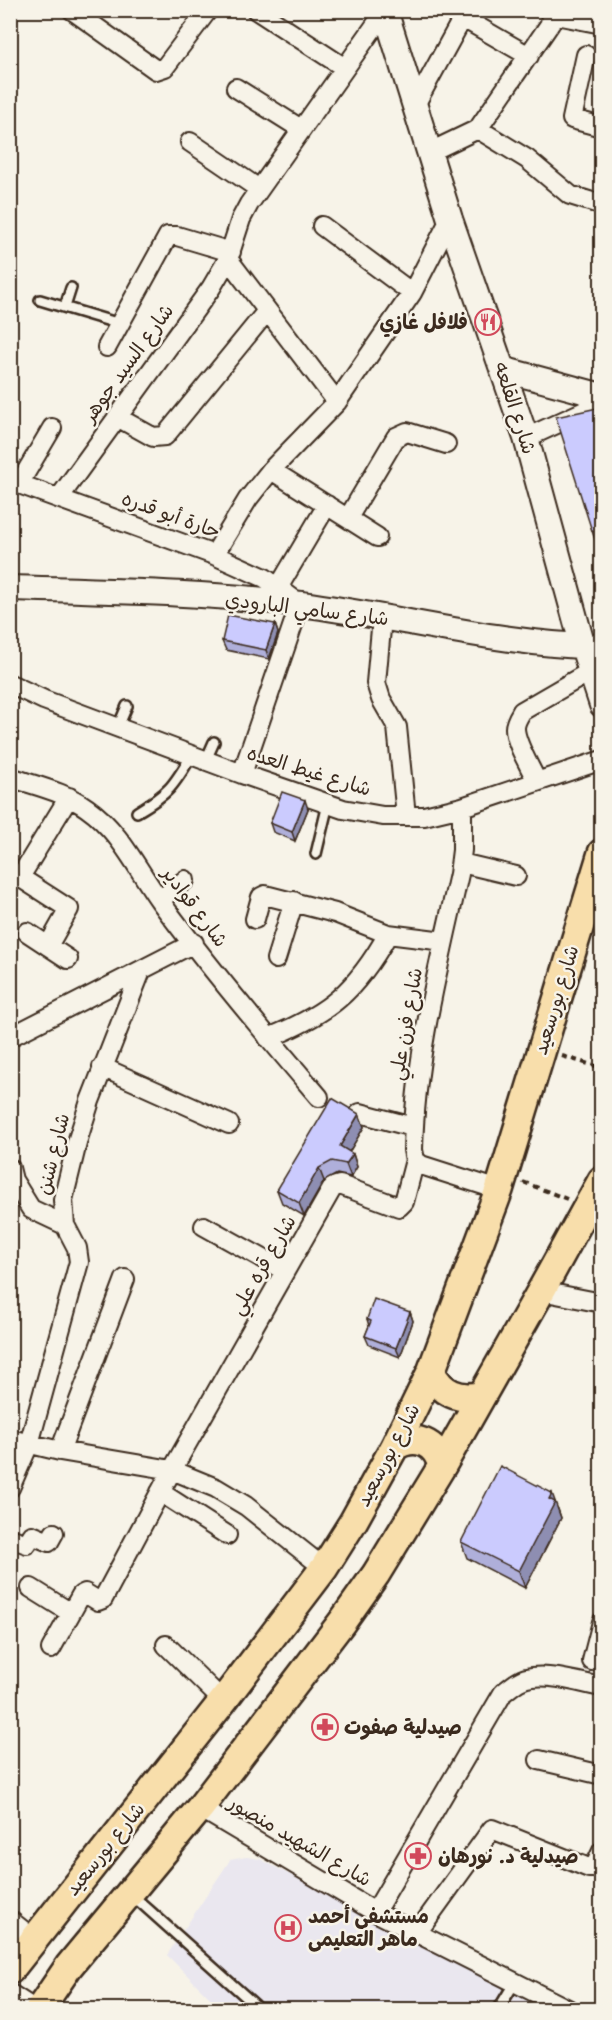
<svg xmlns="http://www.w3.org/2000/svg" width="612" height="2020" font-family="Sriracha,'Playpen Sans Arabic',sans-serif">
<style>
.built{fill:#eae7ef}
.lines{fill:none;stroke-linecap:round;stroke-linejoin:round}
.lane-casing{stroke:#3b2a1e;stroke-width:14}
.street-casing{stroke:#3b2a1e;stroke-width:22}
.secondary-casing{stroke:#3b2a1e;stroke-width:28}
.primary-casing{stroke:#3b2a1e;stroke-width:32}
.path{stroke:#3b2a1e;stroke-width:4;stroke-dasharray:6 4.5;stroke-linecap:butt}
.lane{stroke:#f7f3e8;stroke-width:9}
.street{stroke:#f7f3e8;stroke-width:18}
.secondary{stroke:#f7f3e8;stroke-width:24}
.primary{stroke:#f8deab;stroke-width:27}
.wall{fill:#afafda;stroke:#3b2a1e;stroke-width:1.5}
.shaded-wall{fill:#8e8eb2;stroke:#3b2a1e;stroke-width:1.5}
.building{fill:#cbcbfe;stroke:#3b2a1e;stroke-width:1.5}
.labels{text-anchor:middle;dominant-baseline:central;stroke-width:5;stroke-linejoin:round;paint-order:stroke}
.poi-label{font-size:20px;font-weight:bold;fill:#3b2a1e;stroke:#f7f3e8;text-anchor:start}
.street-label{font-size:20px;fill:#3b2a1e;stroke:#f7f3e8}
</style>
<rect width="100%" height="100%" fill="#f7f3e8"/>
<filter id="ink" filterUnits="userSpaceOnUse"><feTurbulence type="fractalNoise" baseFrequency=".0167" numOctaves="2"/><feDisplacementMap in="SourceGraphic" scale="12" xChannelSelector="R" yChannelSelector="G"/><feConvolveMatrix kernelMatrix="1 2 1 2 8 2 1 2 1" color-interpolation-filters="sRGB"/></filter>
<g filter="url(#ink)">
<!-- built -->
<path class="built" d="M246 1857 260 1859 546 2009H221L167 1955 230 1860Z"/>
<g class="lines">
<defs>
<path id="lane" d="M40 300 120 324
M65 307 71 288
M118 727 127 706
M206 760 214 742
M137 812C169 793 173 787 192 755
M316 854 328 804
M131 1894 255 2005
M498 2010 515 1982"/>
<path id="street" d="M72 10 156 70 165 67 208 10
M256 10 345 68
M551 14 602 24
M463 18 529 56
M586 55 572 119 602 127
M236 88 301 129
M415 105 467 10
M478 129 527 159 570 195 602 205
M190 142 259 189
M430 152 478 129 550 24 551 14 549 10
M322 226 412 293
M228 259 337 402
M107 347 168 236H177L231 252
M117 417 153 437 165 436 267 311
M526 438 602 403
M271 470 377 537
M19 484 214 555 265 578 300 604 242 774
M10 486 19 484 52 428
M59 498 211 288 228 259 241 219 249 204 386 10
M348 518 396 437 407 432 446 444
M214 555 248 499 271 470 337 402 412 293 450 219
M278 588 327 505
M382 618 376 683 381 699 397 727 406 816
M10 684 44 700 242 774 343 809 383 816H424L462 807 602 760
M10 777C36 786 65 792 87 808 120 831 137 869 160 901 210 969 264 1033 319 1097
M537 782C531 768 515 743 515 728 515 722 519 716 522 711L591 671
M462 807V850L459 874C439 965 415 1056 413 1150L415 1160 421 1165 499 1190
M461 863 516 876
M10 871 69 909 48 946
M20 877 69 797
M160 900 185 880
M255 919 261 897 265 895 335 913 388 934 444 941
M27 932 68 959
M276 959 294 901
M10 1037 194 943
M268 1038C329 1014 356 991 388 934
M102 1067 229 1124
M360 1113 413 1127
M10 1168 13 1180 31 1209 65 1225
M204 1226 285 1271
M541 1291 602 1303
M10 1439 60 1451 172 1470 216 1488 246 1506 324 1568
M60 1451 125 1279
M10 1488 29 1444 79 1262 77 1248 65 1225 63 1200 78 1139 90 1101 141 971
M160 1492 227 1535
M10 1538 27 1544 32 1535 49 1542 54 1533
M31 1588 71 1613
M166 1645 223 1701
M51 1649 81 1595 85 1593 98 1601 103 1599 172 1470 333 1187 340 1185 399 1207 404 1202 415 1160
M592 1661 602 1622
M539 1760 602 1775
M200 1808 375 1912 570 2010
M375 1912 503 1693C512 1686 520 1678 532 1677 552 1674 581 1683 602 1687
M10 1920 34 1939
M417 1933 492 1829 589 1868H594L602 1851"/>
<path id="secondary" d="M385 10 450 219 526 438 583 647 602 705
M502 369 602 396
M10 588C107 591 205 592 301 604 400 617 502 645 602 647
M10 1997 30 2010"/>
<path id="primary" d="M431 1372C442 1393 459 1401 482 1395
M395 1446C416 1434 436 1442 442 1466
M10 1970 223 1701 324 1568 353 1522 395 1446 431 1372 499 1190 602 853
M39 2010 69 1966 200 1808 342 1622 376 1574 442 1466 541 1291 602 1180"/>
</defs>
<!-- lane casing -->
<use href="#lane" class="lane-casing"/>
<!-- street casing -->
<use href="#street" class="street-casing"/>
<!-- secondary casing -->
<use href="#secondary" class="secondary-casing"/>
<!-- primary casing -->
<use href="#primary" class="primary-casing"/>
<!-- path -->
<path class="path" d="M602 581 597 587 602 604
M562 1056 602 1068
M523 1182 567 1199"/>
<!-- lane -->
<use href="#lane" class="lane"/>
<!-- street -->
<use href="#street" class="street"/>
<!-- secondary -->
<use href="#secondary" class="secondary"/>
<!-- primary -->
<use href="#primary" class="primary"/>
</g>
<!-- wall -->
<path class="wall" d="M602 407V549L598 548 592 531Z
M275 624 278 633 269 659 226 650 222 641Z
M308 809 295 841 273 832 270 823Z
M602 987V1021L600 1020 595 1007Z
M359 1114 364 1127 349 1152 353 1154 357 1167 351 1177 337 1174 324 1181 304 1216 282 1203 277 1190Z
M410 1312 413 1321 400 1357 369 1345 365 1336 369 1326 367 1319Z
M558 1509 561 1518 525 1588 467 1558 461 1542Z"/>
<!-- shaded-wall -->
<path class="shaded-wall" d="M275 624 278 633 269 659 266 650Z
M305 800 308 809 295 841 292 832Z
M359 1114 364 1127 345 1159 340 1146Z
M353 1154 357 1167 351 1177 346 1164Z
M319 1168 324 1181 304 1216 299 1203Z
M410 1312 413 1321 400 1357 396 1348Z
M552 1493 561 1518 525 1588 519 1571Z"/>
<!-- building -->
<path class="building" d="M602 407V535L592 531 556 417Z
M228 615 275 624 266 650 222 641Z
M282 792 305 800 292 832 270 823Z
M602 987V1009L595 1007Z
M332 1098 359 1114 340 1146 353 1154 346 1164 332 1161 319 1168 299 1203 277 1190Z
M374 1299 410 1312 396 1348 365 1336 371 1321 367 1319Z
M500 1466 552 1493 549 1499 555 1502 519 1571 461 1542Z"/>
</g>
<!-- icons -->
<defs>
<symbol id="restaurant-ring" viewBox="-11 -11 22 22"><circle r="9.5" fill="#f7f3e8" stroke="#d1495b" stroke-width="1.5"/><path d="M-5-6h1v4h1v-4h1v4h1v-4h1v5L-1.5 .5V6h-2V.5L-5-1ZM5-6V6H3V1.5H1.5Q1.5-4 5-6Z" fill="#d1495b"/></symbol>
<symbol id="pharmacy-ring" viewBox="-11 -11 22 22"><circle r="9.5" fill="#f7f3e8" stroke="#d1495b" stroke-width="1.5"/><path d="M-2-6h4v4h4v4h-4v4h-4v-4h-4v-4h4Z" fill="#d1495b"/></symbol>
<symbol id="hospital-ring" viewBox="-11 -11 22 22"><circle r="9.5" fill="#f7f3e8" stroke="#d1495b" stroke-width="1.5"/><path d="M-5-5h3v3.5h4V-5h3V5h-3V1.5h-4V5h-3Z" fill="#d1495b"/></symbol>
</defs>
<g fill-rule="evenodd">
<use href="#restaurant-ring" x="473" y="307" width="30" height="30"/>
<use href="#pharmacy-ring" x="310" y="1712" width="30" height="30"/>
<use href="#pharmacy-ring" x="403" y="1841" width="30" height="30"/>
<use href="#hospital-ring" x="273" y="1913" width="30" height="30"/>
</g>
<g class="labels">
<!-- poi labels -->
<g class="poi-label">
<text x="468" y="322" text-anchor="end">فلافل غازي</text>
<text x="344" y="1727">صيدلية صفوت</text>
<text x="438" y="1856">صيدلية د. نورهان</text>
<text x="308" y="1916">مستشفى أحمد<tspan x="308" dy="23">ماهر التعليمى</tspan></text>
</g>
<!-- street labels -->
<g class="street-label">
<text transform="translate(128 363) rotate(-54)">شارع السيد جوهر</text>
<text transform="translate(515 408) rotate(72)">شارع القلعه</text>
<text transform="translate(171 515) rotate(20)">حارة أبو قدره</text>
<text transform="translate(307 609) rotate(7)">شارع سامي البارودي</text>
<text transform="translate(309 771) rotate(17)">شارع غيط العده</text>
<text transform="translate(195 907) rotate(53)">شارع قوادير</text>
<text transform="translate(556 1000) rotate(-73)">شارع بورسعيد</text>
<text transform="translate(406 1024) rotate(-80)">شارع فرن علي</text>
<text transform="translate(53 1154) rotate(-76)">شارع شنن</text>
<text transform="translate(263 1265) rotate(-60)">شارع قره علي</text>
<text transform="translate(388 1455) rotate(-62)">شارع بورسعيد</text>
<text transform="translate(300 1841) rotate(30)">شارع الشهيد منصور</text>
<text transform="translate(105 1849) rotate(-51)">شارع بورسعيد</text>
</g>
</g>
<!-- margin -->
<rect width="612" height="2020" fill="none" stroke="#f7f3e8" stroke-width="36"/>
<rect x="18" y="18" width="576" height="1984" fill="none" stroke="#3b2a1e" stroke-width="2" filter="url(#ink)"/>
</svg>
